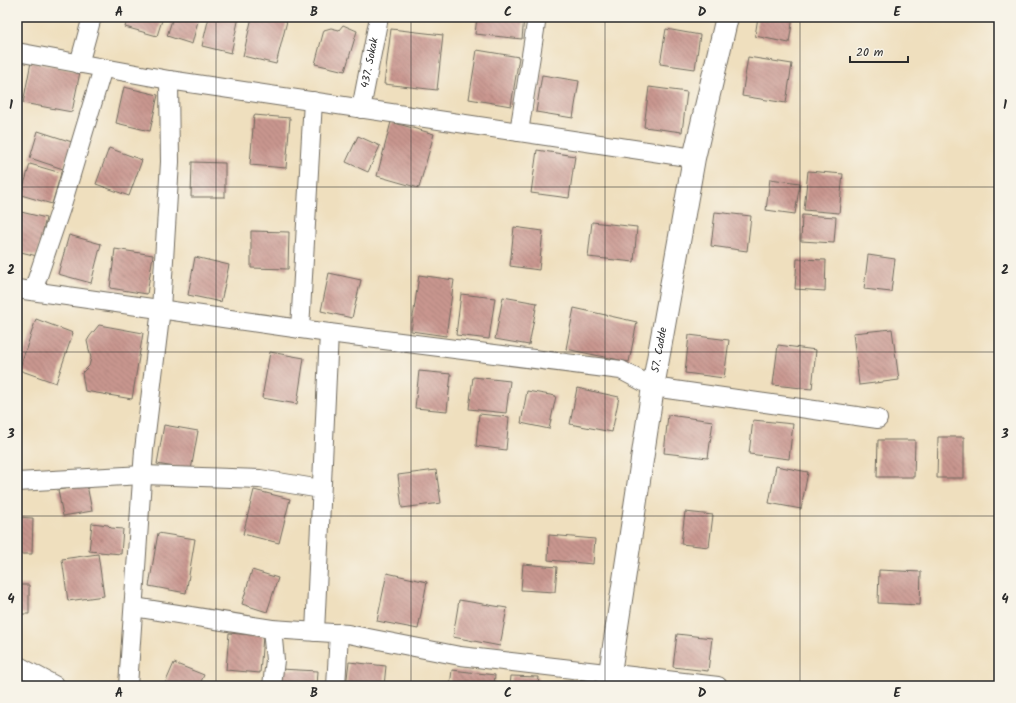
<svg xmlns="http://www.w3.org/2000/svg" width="1016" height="703" font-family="Kalam,sans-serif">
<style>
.building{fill:url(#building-back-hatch)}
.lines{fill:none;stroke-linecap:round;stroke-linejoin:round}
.minor-casing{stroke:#706a5e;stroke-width:20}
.tertiary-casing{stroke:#706a5e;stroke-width:24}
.minor{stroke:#fff;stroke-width:18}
.tertiary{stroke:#fff;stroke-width:22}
.grid{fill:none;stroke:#2b2b2b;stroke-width:1;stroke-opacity:0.55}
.labels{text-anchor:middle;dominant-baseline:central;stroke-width:4;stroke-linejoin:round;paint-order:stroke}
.street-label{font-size:11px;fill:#2b2b2b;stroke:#f7f3e8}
.neatline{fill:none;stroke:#2b2b2b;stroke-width:1.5}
.grid-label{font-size:13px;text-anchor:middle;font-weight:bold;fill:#2b2b2b}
</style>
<defs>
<pattern id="building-back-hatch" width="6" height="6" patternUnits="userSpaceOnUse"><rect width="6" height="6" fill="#c9968f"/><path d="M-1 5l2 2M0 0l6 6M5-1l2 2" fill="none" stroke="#a37b75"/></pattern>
</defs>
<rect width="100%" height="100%" fill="#f7f3e8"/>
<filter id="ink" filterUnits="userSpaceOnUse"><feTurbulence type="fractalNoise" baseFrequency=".025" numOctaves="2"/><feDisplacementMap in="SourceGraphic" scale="8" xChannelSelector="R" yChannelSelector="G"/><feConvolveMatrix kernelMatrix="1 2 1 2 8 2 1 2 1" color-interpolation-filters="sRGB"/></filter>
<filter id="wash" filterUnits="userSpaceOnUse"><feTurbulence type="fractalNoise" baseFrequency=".012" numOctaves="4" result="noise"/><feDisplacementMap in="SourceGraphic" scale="16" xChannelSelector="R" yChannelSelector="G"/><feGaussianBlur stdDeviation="0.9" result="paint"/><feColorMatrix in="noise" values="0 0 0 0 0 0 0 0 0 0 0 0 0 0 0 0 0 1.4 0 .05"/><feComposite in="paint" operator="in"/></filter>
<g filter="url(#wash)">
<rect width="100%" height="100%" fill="#efdfbe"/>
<g id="blocks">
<!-- building -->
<path class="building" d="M128 17H163L157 36 125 27Z
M173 17H199L192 44 167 36Z
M209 17H239L231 53 202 46Z
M252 17H271L287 21 276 64 243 56Z
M477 17H524L522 39 475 34Z
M758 17H793L789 43 755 36Z
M343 25 357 31 345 71 315 64 324 30 331 28 339 30Z
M391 29 443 35 437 90 384 84Z
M666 29 700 35 695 69 660 64Z
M477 50 519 57 511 106 469 99Z
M748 57 792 64 786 103 742 96Z
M31 62 80 72 72 112 23 103Z
M542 75 579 81 573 118 536 112Z
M124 87 158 95 150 131 116 123Z
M649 87 687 92 682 132 644 127Z
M254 115 290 118 286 168 250 165Z
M391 122 434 134 419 188 377 176Z
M38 131 72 142 63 169 30 158Z
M358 136 380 146 368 172 346 162Z
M109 148 142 160 129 196 96 184Z
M537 150 575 156 569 198 531 193Z
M192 162 225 163V197H191Z
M30 164 61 173 52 204 21 195Z
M808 171 843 174 839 213 804 210Z
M770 179 800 183 795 214 766 210Z
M17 211 46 218 37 256 17 251Z
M715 212 751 216 747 251 711 246Z
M802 215 836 217 834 243 801 241Z
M592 222 637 227 634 262 588 257Z
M514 227 543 231 539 270 510 266Z
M251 231 289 232 288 269 251 268Z
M69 235 101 244 91 283 58 274Z
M115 249 153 255 147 294 110 288Z
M868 255 895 259 891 292 864 289Z
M195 257 229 265 221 302 188 295Z
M797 259 826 260 825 291 795 289Z
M329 273 361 280 352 318 321 311Z
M419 275 454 280 446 336 411 331Z
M461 294 495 298 489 339 456 335Z
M503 297 537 303 529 345 495 339Z
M574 308 637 322 629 362 566 349Z
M36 319 73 333 56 383 19 370Z
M99 325 143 333 132 399 85 391 82 373 89 366 91 358 87 341 90 336Z
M892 329 899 380 859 385 853 333Z
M689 335 729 340 724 378 685 373Z
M778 345 816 350 812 389 773 385Z
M270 352 304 358 297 404 262 398Z
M419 371 451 374 447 411 415 408Z
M473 377 510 381 506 413 469 409Z
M577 388 619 397 612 432 570 424Z
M527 391 556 396 549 429 521 423Z
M479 414 509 417 506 450 476 446Z
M668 415 713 421 708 458 664 453Z
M753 420 793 424 789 459 749 454Z
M164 425 198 431 191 470 157 464Z
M938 437H964V478H937Z
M878 440H915L914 477H877Z
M776 466 808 472 801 509 769 503Z
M436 470 441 503 402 508 398 475Z
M87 485 92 511 63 516 58 490Z
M254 490 290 499 279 543 243 534Z
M685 512 713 515 709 547 681 544Z
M17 517 33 518 32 554H17Z
M92 523 108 525 111 528 123 529 121 554 89 551Z
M158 533 195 539 186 593 149 586Z
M549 535 595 539 593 564 548 560Z
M98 554 104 596 68 601 62 559Z
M523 564 557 567 555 592 521 590Z
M252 570 278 578 267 612 242 604Z
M879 570 921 572 920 605 878 603Z
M387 573 427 582 418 629 377 621Z
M17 585H29V614H17Z
M459 600 507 608 500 646 453 637Z
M229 633 263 636 260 673 226 670Z
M677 634 712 638 708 671 673 667Z
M349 662 386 666 384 686H346Z
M174 663 204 675 199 686H164Z
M280 669 318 671 317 686H279Z
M452 670 495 675 494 686H450Z
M511 676 539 677 538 686H510Z
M17 681 24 684 27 686H17Z"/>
</g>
</g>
<g filter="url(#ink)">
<use href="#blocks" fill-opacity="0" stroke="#706a5e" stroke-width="1"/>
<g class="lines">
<defs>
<g id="minor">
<path d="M17 52 169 80 694 158"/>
<path d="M79 64 92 17"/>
<path id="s1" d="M361 109 379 17"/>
<path d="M519 132 537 17"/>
<path d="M17 289 329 333 621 370 653 387 878 419"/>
<path d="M33 291 61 208 103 68"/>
<path d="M300 329 313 101"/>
<path d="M17 482 143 475 260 479 321 489"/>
<path d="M134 607 272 629 348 634 460 656 718 686"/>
<path d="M315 632 329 333"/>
<path d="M17 665 56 686"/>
<path d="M128 686 144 450 161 309 170 162 169 80"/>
<path d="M272 686 275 660 272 629"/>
<path d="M336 686 339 633"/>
</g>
<g id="tertiary">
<path id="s2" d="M608 686 653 387 694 158 727 17"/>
</g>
</defs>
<!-- minor casing -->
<use href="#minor" class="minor-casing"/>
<!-- tertiary casing -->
<use href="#tertiary" class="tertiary-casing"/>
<!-- minor -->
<use href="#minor" class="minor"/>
<!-- tertiary -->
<use href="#tertiary" class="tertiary"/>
</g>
</g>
<!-- grid -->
<path class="grid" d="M216 17V686M411 17V686M605 17V686M800 17V686M17 187H999M17 352H999M17 516H999"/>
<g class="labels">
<!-- street labels -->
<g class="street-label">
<text stroke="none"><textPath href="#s1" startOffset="47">437. Sokak</textPath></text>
<text stroke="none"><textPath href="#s2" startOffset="340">57. Cadde</textPath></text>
</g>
</g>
<!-- margin -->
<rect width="1016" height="703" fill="none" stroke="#f7f3e8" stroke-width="44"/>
<!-- scale -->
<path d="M850 56v6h58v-6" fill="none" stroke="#2b2b2b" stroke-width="2"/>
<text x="856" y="56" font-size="12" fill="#2b2b2b" stroke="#f7f3e8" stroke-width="3" paint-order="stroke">20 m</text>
<rect x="22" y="22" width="972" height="659" class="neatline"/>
<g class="grid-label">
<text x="119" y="16">A</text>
<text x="314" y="16">B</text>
<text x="508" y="16">C</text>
<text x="702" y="16">D</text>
<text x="897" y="16">E</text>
<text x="11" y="109">1</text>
<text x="1005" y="109">1</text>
<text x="11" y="274">2</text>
<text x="1005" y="274">2</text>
<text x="11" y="438">3</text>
<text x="1005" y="438">3</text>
<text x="11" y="603">4</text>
<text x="1005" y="603">4</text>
<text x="119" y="697">A</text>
<text x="314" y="697">B</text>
<text x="508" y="697">C</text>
<text x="702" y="697">D</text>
<text x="897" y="697">E</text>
</g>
</svg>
